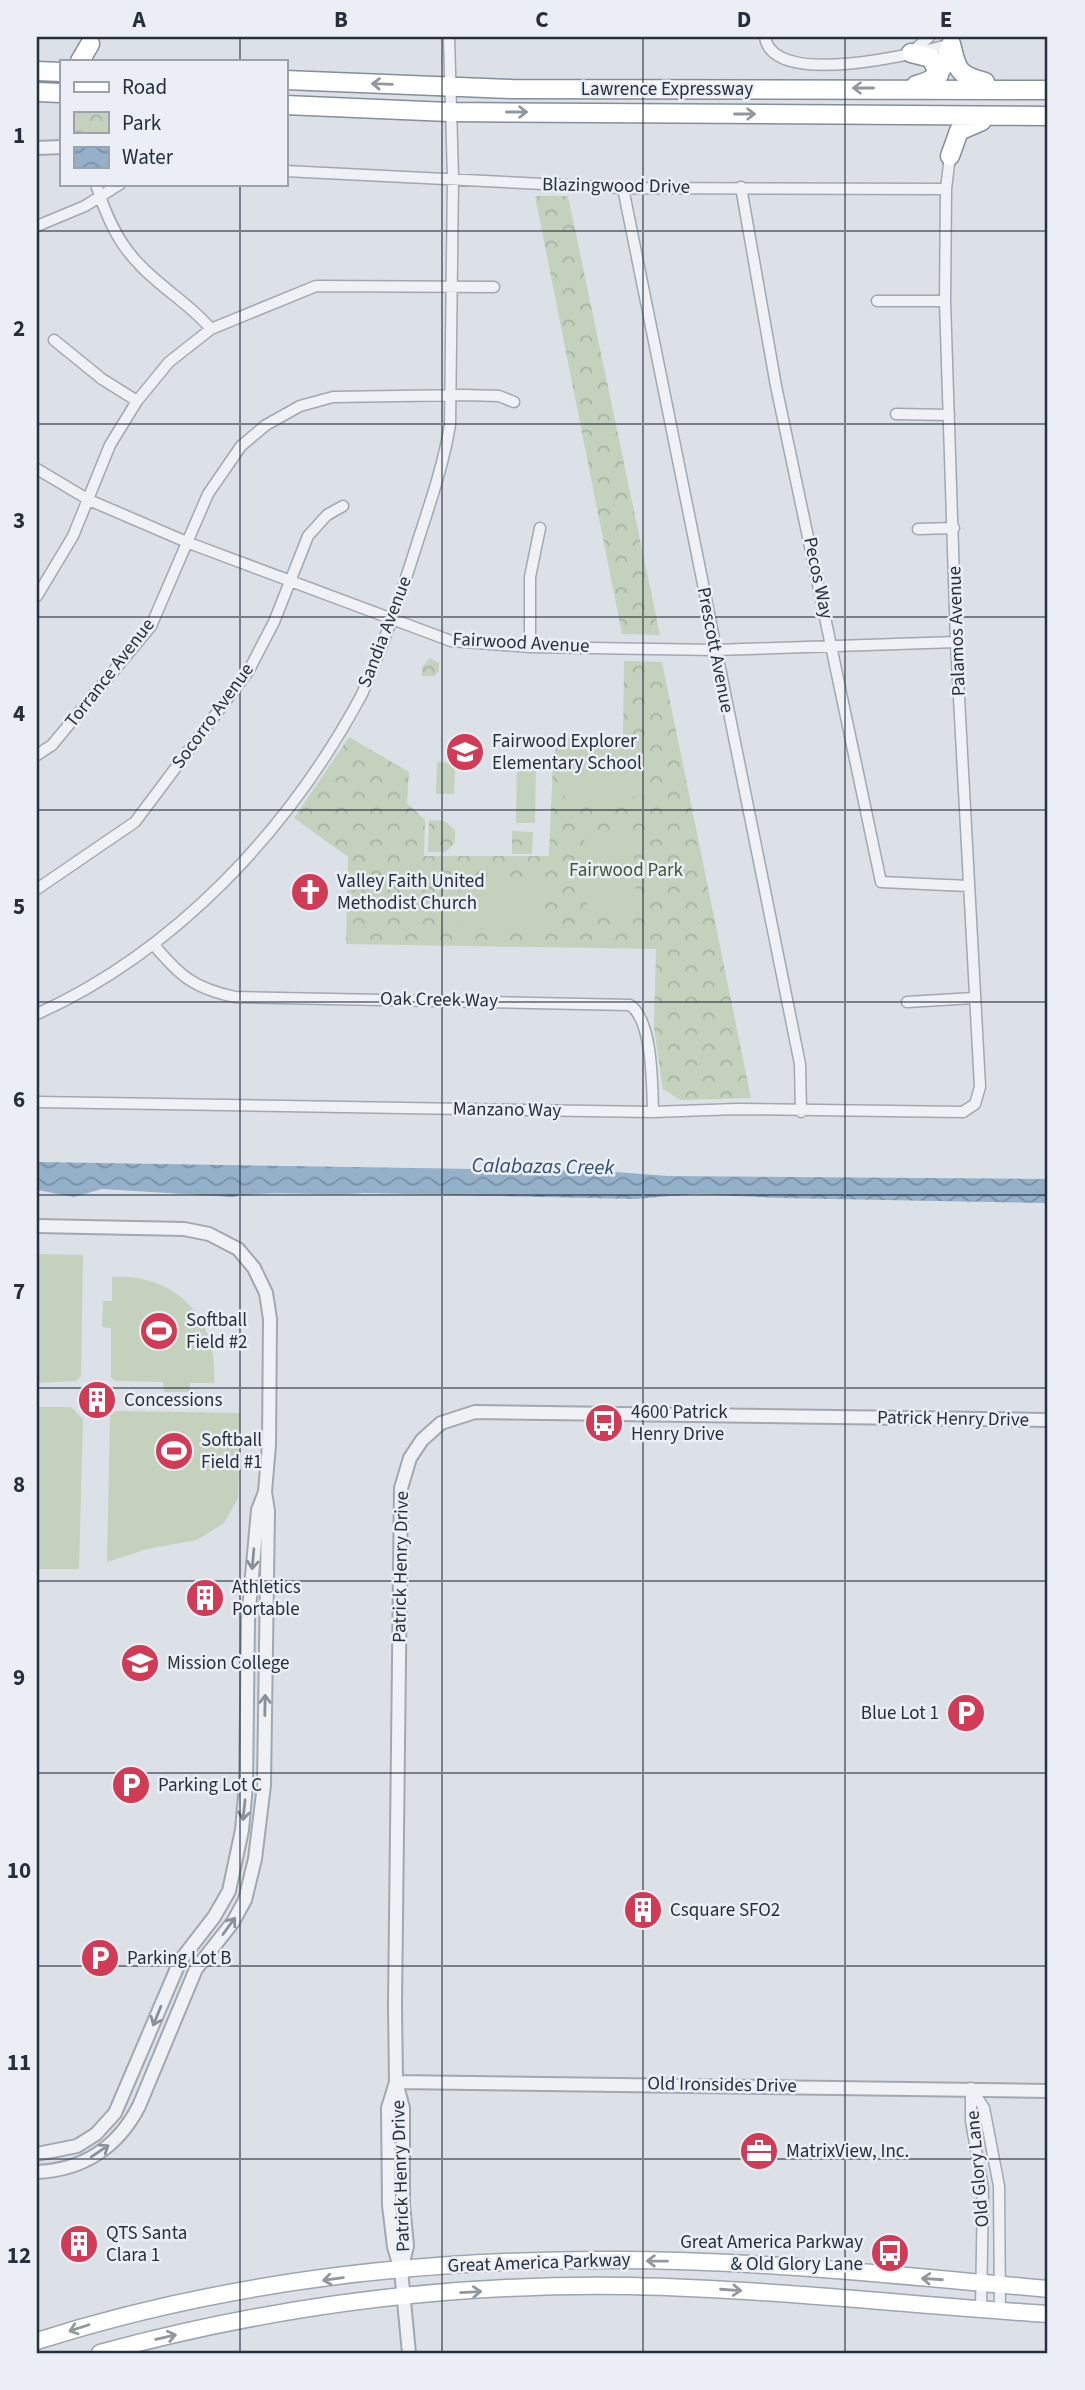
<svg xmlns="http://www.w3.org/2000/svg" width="1085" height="2390" font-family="'Source Sans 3',sans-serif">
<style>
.park{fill:url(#park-crowns)}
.pitch{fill:#c3d1bd}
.water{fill:url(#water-waves)}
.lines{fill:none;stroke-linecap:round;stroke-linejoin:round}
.minor-casing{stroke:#a1a8b1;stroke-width:13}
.tertiary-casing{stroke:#a1a8b1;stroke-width:16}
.primary-casing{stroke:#9ba5b3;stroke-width:19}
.trunk-casing{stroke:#838e9e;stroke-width:21}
.minor{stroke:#eff1f5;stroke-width:10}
.tertiary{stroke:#eff1f5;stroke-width:12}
.primary{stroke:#fff;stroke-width:16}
.trunk{stroke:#fff;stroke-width:18}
.oneway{stroke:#92979e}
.oneway2{stroke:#8a909a}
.grid{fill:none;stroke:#252f3e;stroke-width:2;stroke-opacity:0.55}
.labels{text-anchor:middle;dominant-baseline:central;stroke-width:5;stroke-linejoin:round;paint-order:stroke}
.street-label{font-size:19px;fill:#252f3e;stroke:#ebeff5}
.poi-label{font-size:19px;fill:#252f3e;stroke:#ebeff5;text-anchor:start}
.park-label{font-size:19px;fill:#3b5a32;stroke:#ebeff5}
.water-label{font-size:21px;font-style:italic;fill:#2e4f73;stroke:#ebeff5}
.neatline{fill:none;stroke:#252f3e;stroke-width:2.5}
.grid-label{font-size:23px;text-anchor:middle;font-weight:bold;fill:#252f3e}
</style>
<defs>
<pattern id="park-crowns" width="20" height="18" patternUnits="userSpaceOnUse" patternTransform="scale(1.75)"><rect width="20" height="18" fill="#c3d1bd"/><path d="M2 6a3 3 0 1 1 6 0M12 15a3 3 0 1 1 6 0" fill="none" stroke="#a7b4a4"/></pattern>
<pattern id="water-waves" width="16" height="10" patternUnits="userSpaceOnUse" patternTransform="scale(1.75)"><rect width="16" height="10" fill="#95b0c9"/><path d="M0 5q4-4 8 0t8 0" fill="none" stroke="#7990a5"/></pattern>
</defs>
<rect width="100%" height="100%" fill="#dce1e7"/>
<!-- park -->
<path class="park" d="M535 196H568L660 635 622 634Z
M430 658 439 663V671L434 676H422V667Z
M624 661 662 662 751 1098 680 1100 663 1089 654 1028 656 949 346 944 348 857 294 818 349 737 409 772 407 803 425 820 424 856H549L553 759 559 739 623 736Z
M429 820 445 821 455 830V843L445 852H428Z
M512 831 533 832 532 854H512Z"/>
<!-- pitch -->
<path class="pitch" d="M643 745 648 795 565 803 561 761 593 758V750Z
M517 760H536L535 823H516Z
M437 762 455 763 454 794H436Z
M584 832 633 833 637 916H588Z
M540 879V930L458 929 459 880Z
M37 1254 83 1255 81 1376 76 1381 37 1383Z
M112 1277C177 1273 219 1320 214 1383H190V1392H164L163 1382 115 1381 111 1377V1328L102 1327 103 1301H112Z
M37 1407H71L83 1419 79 1569H37Z
M115 1411 240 1413 238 1498 224 1523 197 1540 147 1549 107 1562 110 1416Z"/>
<!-- water -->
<path class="water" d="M37 1162 602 1171 668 1176 1048 1179V1203L779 1198 695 1194 635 1199 364 1193C320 1197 275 1189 232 1197L102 1189 74 1197 37 1190Z"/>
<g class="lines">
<defs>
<path id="minor" d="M765 37C773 89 916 54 951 44V40
M914 50 929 37
M285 171 623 188 946 189
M96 184C105 213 117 242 139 264 161 288 190 304 211 329
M741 187 776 386 881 882 968 886
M623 188 800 1064 801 1112
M37 226 85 206 120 184
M877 301H945
M54 340 102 379 137 401
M896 414 949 415
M37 469 89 500 189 543 451 641 530 647 715 650 956 642
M918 529 954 528
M37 596 73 536 110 445 137 401 169 362 211 329 316 286 494 287
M530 647V577L540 528
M37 755 52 745 151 626 208 494 241 446 266 425 300 406 333 397 464 395 499 396 514 402
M37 889 135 822 249 670 274 622 308 536 327 515 343 506
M153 944C180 976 193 988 235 997L630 1005C653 1021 652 1085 653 1112
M907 1002 974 998
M37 1014C176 951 289 830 361 696 366 687 368 676 373 667 390 627 403 588 416 547 429 506 443 467 450 425L453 178 449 37
M37 1102 653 1112 737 1109 963 1112 975 1104 980 1087 956 642 945 301 946 189 950 156
M971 2088 984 2108 999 2186 1000 2311
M971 2088V2121L983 2189 981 2310"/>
<path id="tertiary" d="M37 148 61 147
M37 1226 184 1229 209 1234 238 1249 254 1268 266 1293 270 1319 269 1445 265 1492 258 1510 248 1620 246 1785 242 1830 229 1891 214 1917 180 1961 115 2113 96 2134 77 2146 37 2154
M396 2082 1048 2091
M396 2082 388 2108 389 2205 394 2247 401 2270 409 2353
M37 2172C83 2170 118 2147 139 2106L196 1969 233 1922 245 1900 255 1859 264 1785 268 1511 265 1492
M401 2270 407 2246 403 2204V2108L396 2082 395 2005 401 1488 410 1458 422 1440 441 1423 475 1412 1048 1420"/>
<path id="primary" d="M37 2341C222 2282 422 2259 616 2260 760 2260 905 2276 1048 2289
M100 2353C272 2306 452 2283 630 2286 770 2289 909 2305 1048 2314"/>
<path id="trunk" d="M951 44C957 70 958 75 985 82
M911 53 931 58 939 75
M80 61 90 44
M37 71 61 72
M285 80 512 89 1048 90
M916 85C940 80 945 66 951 44
M37 92 61 93
M285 105 449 112 1048 116
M950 156 959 131 982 121"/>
</defs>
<!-- minor casing -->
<use href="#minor" class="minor-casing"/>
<!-- tertiary casing -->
<use href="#tertiary" class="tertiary-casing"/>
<!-- primary casing -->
<use href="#primary" class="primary-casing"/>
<!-- trunk casing -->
<use href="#trunk" class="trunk-casing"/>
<!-- minor -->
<use href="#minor" class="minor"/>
<!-- tertiary -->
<use href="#tertiary" class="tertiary"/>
<!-- primary -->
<use href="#primary" class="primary"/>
<!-- trunk -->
<use href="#trunk" class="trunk"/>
</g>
<!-- one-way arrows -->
<defs><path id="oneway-shaft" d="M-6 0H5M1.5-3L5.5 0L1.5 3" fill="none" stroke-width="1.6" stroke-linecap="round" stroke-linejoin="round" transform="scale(1.75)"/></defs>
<g class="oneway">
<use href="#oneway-shaft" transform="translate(382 84) rotate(-178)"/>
<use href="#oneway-shaft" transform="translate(863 88) rotate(180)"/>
<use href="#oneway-shaft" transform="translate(517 112)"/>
<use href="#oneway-shaft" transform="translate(745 114)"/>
<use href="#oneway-shaft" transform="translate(657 2261) rotate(-179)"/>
<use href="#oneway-shaft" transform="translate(333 2279) rotate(172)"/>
<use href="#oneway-shaft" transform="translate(932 2279) rotate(-176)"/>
<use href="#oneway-shaft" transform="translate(731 2290) rotate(4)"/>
<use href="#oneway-shaft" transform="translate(471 2292) rotate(-3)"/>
<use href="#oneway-shaft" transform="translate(79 2328) rotate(162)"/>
<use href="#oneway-shaft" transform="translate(166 2337) rotate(-13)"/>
</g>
<g class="oneway2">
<use href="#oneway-shaft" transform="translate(253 1559) rotate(95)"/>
<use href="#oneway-shaft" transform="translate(265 1705) rotate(-89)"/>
<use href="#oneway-shaft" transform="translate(244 1810) rotate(96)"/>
<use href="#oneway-shaft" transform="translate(229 1926) rotate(-54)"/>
<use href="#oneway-shaft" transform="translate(157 2016) rotate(112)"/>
<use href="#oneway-shaft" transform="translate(100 2151) rotate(-34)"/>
</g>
<!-- grid -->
<path class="grid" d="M240 37V61M442 37V2353M643 37V2353M845 37V2353M240 184V2353M37 231H1048M37 424H1048M37 617H1048M37 810H1048M37 1002H1048M37 1195H1048M37 1388H1048M37 1581H1048M37 1773H1048M37 1966H1048M37 2159H1048"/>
<!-- icons -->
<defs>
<symbol id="school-disc" viewBox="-11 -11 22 22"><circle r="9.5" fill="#d23b56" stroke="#ebeff5"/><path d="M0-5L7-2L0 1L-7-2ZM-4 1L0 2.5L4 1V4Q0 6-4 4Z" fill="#fff"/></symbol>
<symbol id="church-disc" viewBox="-11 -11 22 22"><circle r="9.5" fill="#d23b56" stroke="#ebeff5"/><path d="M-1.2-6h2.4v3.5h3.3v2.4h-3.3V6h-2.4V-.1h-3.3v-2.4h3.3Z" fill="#fff"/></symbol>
<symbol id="stadium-disc" viewBox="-11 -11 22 22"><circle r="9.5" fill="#d23b56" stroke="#ebeff5"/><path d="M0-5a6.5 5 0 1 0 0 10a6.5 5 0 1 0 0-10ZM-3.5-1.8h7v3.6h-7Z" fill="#fff"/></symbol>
<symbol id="building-disc" viewBox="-11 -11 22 22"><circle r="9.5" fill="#d23b56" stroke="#ebeff5"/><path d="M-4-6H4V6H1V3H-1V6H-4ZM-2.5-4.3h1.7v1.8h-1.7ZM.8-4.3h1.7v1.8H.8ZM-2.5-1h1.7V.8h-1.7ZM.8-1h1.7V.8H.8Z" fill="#fff"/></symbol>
<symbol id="bus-disc" viewBox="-11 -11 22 22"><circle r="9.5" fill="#d23b56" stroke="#ebeff5"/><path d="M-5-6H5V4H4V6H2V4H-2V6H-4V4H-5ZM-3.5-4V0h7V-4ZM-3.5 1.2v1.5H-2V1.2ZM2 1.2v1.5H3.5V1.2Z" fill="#fff"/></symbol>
<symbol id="university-disc" viewBox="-11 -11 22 22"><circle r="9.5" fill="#d23b56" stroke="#ebeff5"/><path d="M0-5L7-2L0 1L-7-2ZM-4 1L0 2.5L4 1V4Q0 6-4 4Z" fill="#fff"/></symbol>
<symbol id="parking-disc" viewBox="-11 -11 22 22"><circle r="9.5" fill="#d23b56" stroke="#ebeff5"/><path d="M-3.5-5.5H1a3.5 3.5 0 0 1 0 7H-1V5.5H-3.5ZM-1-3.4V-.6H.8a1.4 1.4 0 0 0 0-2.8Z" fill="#fff"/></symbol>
<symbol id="office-disc" viewBox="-11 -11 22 22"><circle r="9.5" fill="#d23b56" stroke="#ebeff5"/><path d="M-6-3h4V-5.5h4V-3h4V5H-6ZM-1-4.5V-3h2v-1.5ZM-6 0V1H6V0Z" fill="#fff"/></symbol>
</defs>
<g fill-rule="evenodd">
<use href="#school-disc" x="443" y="730" width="44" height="44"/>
<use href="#church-disc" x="288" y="870" width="44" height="44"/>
<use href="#stadium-disc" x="137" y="1309" width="44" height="44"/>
<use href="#building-disc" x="75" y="1378" width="44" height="44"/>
<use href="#bus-disc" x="582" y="1401" width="44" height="44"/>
<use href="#stadium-disc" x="152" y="1429" width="44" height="44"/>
<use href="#building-disc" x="183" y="1576" width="44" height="44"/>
<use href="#university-disc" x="118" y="1641" width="44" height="44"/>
<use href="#parking-disc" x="944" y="1691" width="44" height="44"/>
<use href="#parking-disc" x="109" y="1763" width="44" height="44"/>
<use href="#building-disc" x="621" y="1888" width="44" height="44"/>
<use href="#parking-disc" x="78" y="1936" width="44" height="44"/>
<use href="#office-disc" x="737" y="2129" width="44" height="44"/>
<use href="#building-disc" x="57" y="2222" width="44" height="44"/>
<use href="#bus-disc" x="868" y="2231" width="44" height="44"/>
</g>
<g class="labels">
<!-- street labels -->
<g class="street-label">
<text x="667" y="89">Lawrence Expressway</text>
<text transform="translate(616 186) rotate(1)">Blazingwood Drive</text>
<text transform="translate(818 578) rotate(78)">Pecos Way</text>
<text transform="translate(957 631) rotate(-92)">Palamos Avenue</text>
<text transform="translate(385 632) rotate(-69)">Sandia Avenue</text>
<text transform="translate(521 643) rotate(3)">Fairwood Avenue</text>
<text transform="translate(715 650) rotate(79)">Prescott Avenue</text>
<text transform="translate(110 673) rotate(-52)">Torrance Avenue</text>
<text transform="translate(213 716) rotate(-54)">Socorro Avenue</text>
<text transform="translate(439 1000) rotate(1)">Oak Creek Way</text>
<text transform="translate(507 1110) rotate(1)">Manzano Way</text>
<text transform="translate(953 1419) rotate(1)">Patrick Henry Drive</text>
<text transform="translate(401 1567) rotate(-89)">Patrick Henry Drive</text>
<text transform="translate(722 2085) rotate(1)">Old Ironsides Drive</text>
<text transform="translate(978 2169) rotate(-95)">Old Glory Lane</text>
<text transform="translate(401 2176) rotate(-92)">Patrick Henry Drive</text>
<text transform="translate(539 2263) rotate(-2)">Great America Parkway</text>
</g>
<!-- poi labels -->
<g class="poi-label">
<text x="492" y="741">Fairwood Explorer<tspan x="492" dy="22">Elementary School</tspan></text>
<text x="337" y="881">Valley Faith United<tspan x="337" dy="22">Methodist Church</tspan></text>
<text x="186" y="1320">Softball<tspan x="186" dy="22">Field #2</tspan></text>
<text x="124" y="1400">Concessions</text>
<text x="631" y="1412">4600 Patrick<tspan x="631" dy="22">Henry Drive</tspan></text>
<text x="201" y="1440">Softball<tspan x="201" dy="22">Field #1</tspan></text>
<text x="232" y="1587">Athletics<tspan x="232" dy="22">Portable</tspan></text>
<text x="167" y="1663">Mission College</text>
<text x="939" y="1713" text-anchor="end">Blue Lot 1</text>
<text x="158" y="1785">Parking Lot C</text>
<text x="670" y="1910">Csquare SFO2</text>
<text x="127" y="1958">Parking Lot B</text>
<text x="786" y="2151">MatrixView, Inc.</text>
<text x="106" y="2233">QTS Santa<tspan x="106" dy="22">Clara 1</tspan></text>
<text x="863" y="2242" text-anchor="end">Great America Parkway<tspan x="863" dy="22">&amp; Old Glory Lane</tspan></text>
</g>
<!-- park labels -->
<g class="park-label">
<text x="626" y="870">Fairwood Park</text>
</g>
<!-- water labels -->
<g class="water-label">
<text transform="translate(543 1166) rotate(1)">Calabazas Creek</text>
</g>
</g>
<!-- border -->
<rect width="1085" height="2390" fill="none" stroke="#ebeff5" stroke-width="77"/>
<!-- legend -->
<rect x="60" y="60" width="228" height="126" fill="#ebeff5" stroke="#9ca2ac" stroke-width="2"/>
<rect x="74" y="82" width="35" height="10" fill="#ffffff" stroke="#9ca2ac" stroke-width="2"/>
<text x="122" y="94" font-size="21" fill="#252f3e">Road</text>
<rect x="74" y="112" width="35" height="21" fill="url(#park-crowns)" stroke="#9ca2ac" stroke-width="2"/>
<text x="122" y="130" font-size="21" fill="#252f3e">Park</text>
<rect x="74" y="147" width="35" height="21" fill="url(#water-waves)" stroke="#9ca2ac" stroke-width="2"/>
<text x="122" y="164" font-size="21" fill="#252f3e">Water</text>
<rect x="38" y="38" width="1008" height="2314" class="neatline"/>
<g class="grid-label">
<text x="139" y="27">A</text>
<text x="341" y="27">B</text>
<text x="542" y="27">C</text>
<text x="744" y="27">D</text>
<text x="946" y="27">E</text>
<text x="19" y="143">1</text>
<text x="19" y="336">2</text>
<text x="19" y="528">3</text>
<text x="19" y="721">4</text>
<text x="19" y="914">5</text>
<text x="19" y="1107">6</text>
<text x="19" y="1299">7</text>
<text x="19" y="1492">8</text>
<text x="19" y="1685">9</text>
<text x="19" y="1878">10</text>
<text x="19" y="2070">11</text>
<text x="19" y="2263">12</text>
</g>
</svg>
